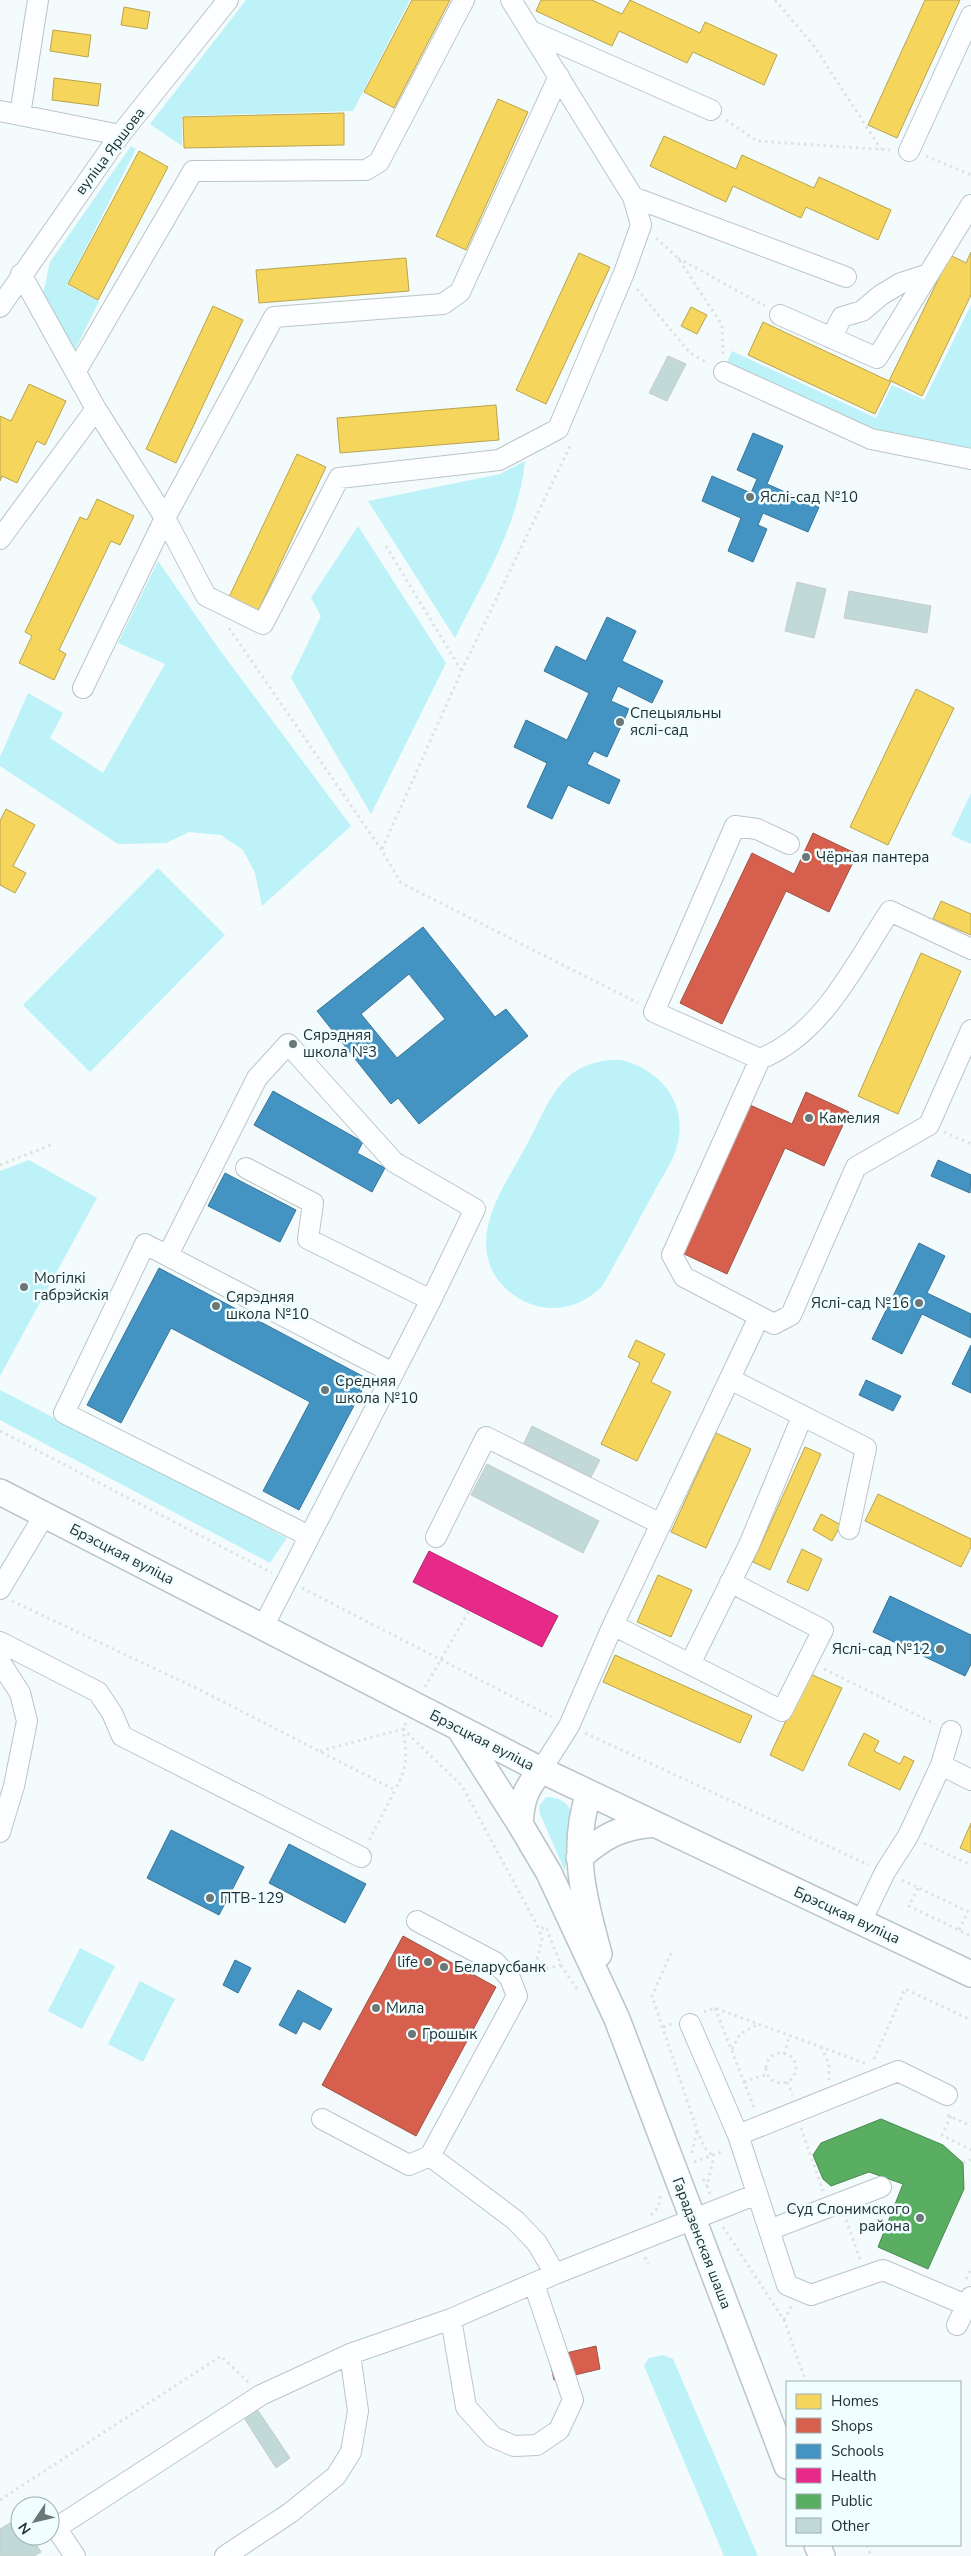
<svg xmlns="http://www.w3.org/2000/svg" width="971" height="2556" font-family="'Nunito Sans',sans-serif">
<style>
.green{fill:#bcf2f8}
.homes{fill:#f6d55c;stroke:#b7a44f}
.shops{fill:#d6604d;stroke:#a05245}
.schools{fill:#4393c3;stroke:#397597;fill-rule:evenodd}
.health{fill:#e7298a;stroke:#ac2b6f}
.public{fill:#5aae61;stroke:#4a8853}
.building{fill:#c1dad8;stroke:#c4cdcc}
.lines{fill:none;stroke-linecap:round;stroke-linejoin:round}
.minor-casing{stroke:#bbc5c6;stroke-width:22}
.major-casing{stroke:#bbc5c6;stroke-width:28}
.path{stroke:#e0e2e2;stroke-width:3;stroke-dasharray:2.5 4;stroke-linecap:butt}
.minor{stroke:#fdfeff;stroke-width:20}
.major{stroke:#fdfeff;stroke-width:25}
.poi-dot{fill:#6c7778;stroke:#f1feff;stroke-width:2}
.labels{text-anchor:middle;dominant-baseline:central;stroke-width:5;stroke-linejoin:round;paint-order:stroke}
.street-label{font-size:15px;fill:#233031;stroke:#f1feff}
.poi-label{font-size:15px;fill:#233031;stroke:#f1feff;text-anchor:start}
</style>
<rect width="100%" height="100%" fill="#f4fbfc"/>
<!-- green -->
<path class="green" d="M246 0H410L353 111 182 116V146L150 124Z
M131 146 136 149 67 285 99 301 75 350 59 331 43 294 50 262Z
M971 305V448L872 429 727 362 732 351 876 418 892 385 924 400Z
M525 461C519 524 483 582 455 638L368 501 500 474Z
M358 526 446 663 371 814 291 678 321 616 311 598Z
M158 561 219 649 351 826 262 906 255 873 243 850 221 835 189 832 166 843 118 844 0 766V757L28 693 63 713 50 738 103 773 165 664 118 643Z
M971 793V844L951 835Z
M158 868 225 935 90 1072 23 1005Z
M621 1060C659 1069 687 1101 678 1142 675 1159 663 1175 655 1190 638 1222 621 1253 603 1285 588 1302 565 1311 542 1307 524 1304 509 1294 498 1280 466 1235 506 1185 527 1144 539 1123 548 1096 566 1079 581 1064 601 1059 621 1060Z
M29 1160 97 1198 0 1376V1171Z
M0 1390 287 1538 270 1563 0 1420Z
M546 1797C588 1798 569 1844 565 1871L540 1814 539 1806Z
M80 1948 115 1966 82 2029 48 2011Z
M140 1981 175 1999 143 2062 108 2044Z
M663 2355 673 2359 758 2556H724L644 2366 649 2358Z"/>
<!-- homes -->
<path class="homes" d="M412 0H450L394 108 364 92Z
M541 0H592L622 14 630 0 700 33 705 22 777 55 764 85 693 52 687 63 619 31 612 46 536 11Z
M925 0H960L897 138 868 125Z
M124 7 150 12 147 29 121 25Z
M53 30 91 35 88 57 50 51Z
M54 78 101 84 98 106 52 100Z
M498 99 528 112 466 250 436 236Z
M344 113V145L184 148 183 117Z
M664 136 736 169 742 155 814 188 819 177 891 210 878 240 806 207 801 218 733 186 726 202 650 166Z
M139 151 168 167 98 300 68 284Z
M971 252V295L922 396 891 381 875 414 748 355 763 322 889 381 950 255 966 263Z
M579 253 610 267 546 404 516 390Z
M406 258 409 291 259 303 256 270Z
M213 306 243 320 176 463 146 449Z
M691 307 707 315 697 334 681 326Z
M29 384 66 401 45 445 37 441 17 483 2 476 0 481V416L11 421Z
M496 405 499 440 340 453 337 418Z
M297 454 326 467 258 611 229 597Z
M97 499 134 516 120 545 111 541 59 650 66 654 54 680 19 663 32 636 25 632 80 517 87 520Z
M916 689 954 708 888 845 850 827Z
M6 809 35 825 13 866 26 873 15 893 0 885V821Z
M941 901 971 914V935L933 919Z
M921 953 961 971 898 1114 858 1096Z
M636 1340 665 1354 651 1382 671 1392 637 1461 601 1444 640 1363 628 1357Z
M716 1433 751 1449 706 1548 671 1532Z
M805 1447 821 1454 770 1570 753 1562Z
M878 1494 971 1539V1547L961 1567 865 1521Z
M821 1514 841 1525 832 1541 813 1530Z
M802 1549 822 1559 808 1591 787 1582Z
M658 1575 692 1590 671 1637 637 1622Z
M615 1655 752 1716 740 1743 603 1682Z
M808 1673 842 1688 803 1771 770 1755Z
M864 1733 879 1741 874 1751 900 1764 904 1756 914 1761 900 1790 848 1765Z
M971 1823V1853L960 1848Z"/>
<!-- shops -->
<path class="shops" d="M813 833 857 854 829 912 786 891 722 1024 680 1003 752 853 794 874Z
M806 1092 849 1112 824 1166 785 1148 727 1274 682 1253 750 1105 792 1124Z
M403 1936 496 1987 416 2136 322 2085Z
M596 2346 600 2369 554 2380 549 2357Z"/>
<!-- schools -->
<path class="schools" d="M753 433 783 446 767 484 819 507 808 532 763 513 758 525 767 529 753 562 728 551 741 518 702 501 712 476 751 493 757 479 737 470Z
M607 617 636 631 622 661 663 681 652 703 618 686 611 701 629 709 607 757 594 751 587 764 620 780 609 804 568 785 552 819 527 807 547 763 514 747 526 720 567 740 589 693 544 671 556 646 586 661Z
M423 927 495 1017 506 1009 528 1036 419 1124 398 1098 391 1104 317 1011ZM409 974 445 1019 397 1058 361 1014Z
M273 1091 363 1142 357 1153 385 1168 372 1192 254 1125Z
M938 1160 971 1175 970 1193 931 1176Z
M225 1173 296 1210 280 1242 208 1206Z
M919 1243 945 1256 927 1293 971 1314V1338L922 1314 902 1354 872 1339Z
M159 1268 368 1379 299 1510 263 1491 310 1402 171 1328 121 1423 87 1405Z
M971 1345V1393L952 1384Z
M866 1380 901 1396 893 1411 859 1395Z
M890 1596 971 1635V1664L965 1676 873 1632Z
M171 1830 244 1867 219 1915 147 1878Z
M289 1844 366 1884 345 1923 269 1883Z
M235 1960 251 1968 238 1993 223 1985Z
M298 1990 332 2009 320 2030 303 2021 296 2034 279 2025Z"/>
<!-- health -->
<path class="health" d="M429 1551 558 1616 542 1647 413 1582Z"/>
<!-- public -->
<path class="public" d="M881 2119 943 2145 963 2163 964 2189 928 2269 878 2247 903 2184 869 2172 831 2186 823 2179 813 2155 821 2143Z"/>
<!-- building -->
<path class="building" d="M668 356 686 364 667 401 649 393Z
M797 582 826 589 814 638 785 631Z
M849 591 931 606 927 633 844 618Z
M532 1426 600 1460 591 1477 524 1443Z
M487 1464 599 1521 583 1553 471 1495Z
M257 2409 290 2458 276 2468 244 2418Z
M20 2517V2536H31L41 2552 34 2556H0V2529Z"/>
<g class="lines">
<defs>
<path id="minor" d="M531 31 711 110
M0 111 120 135
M20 115 38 0
M909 151 971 16
M633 197 846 277
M21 274 96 409 165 518 206 596 263 624 339 478 499 460 558 429 624 273 641 225 633 197 511 0
M0 307 120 135 228 0
M780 315 877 358 971 205
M831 338 842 317 862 311 881 295 901 283 929 274
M76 371 193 171 366 170 379 162 464 0
M724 372 871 439 971 459
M0 539 96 409
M83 688 165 518 274 317 443 304 460 292 559 76
M789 844 757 829 735 826 654 1012 760 1059 672 1255 684 1277 774 1324 791 1315 856 1167 929 1125 971 1030
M760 1059C823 1034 855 964 890 911L971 949
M246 1168 313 1203 308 1239 431 1300
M168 1255 257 1078 288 1044 394 1162 475 1209 431 1300 263 1627
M730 1379 866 1448 849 1529
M309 1536 64 1413 145 1244 393 1373
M436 1537 486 1437 661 1524
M0 1589 45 1514
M613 1625 782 1711 823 1630 730 1582
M0 1642 98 1692 112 1713 122 1736 361 1857
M0 1662 20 1693 27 1721 14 1786 0 1832
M690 1664 749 1545 802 1417
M941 1765 971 1780
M541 1770 569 1726 613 1625 759 1317
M417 1921 495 1962 510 1978 517 1996 430 2156 515 2220 537 2243 555 2274
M861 1922 885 1872 908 1836 941 1765 951 1731
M690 2024 738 2135 787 2285 811 2295 883 2270 971 2307
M322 2119 409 2165 430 2156
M738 2135 898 2071 947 2095
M769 2230 881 2187
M451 2319 466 2407 493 2437 514 2446 537 2445 559 2430 573 2400 534 2284
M957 2325 971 2297
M75 2556 56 2528 261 2395 350 2354 451 2319 555 2274 757 2194
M225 2556 290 2513 336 2476 351 2452 358 2411 350 2354"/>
<path id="major" d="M0 1492 541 1770 971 1974
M459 1728 520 1824 549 1873 617 2019 787 2466
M589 1793C570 1848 584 1900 599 1954
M520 1824C522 1798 525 1790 541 1770
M579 1858C605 1835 621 1827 655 1824
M817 2545 822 2556"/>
</defs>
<!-- minor casing -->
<use href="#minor" class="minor-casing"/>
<!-- major casing -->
<use href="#major" class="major-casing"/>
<!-- path -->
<path class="path" d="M775 0 814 46 881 149
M726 120 757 141 890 150
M926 156 971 175
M656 238 678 258 722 325 723 354
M678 258 765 306
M637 289 690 353 708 363
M386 546 461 670
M229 628 381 849 401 883 638 1003
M382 849 462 670 571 444 570 443
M944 1132 971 1144
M0 1165 51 1145
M0 1431 272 1573
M302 1588 552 1717
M12 1601 200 1690 395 1790 369 1841
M824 1669 935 1724
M425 1687 469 1611
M406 1723 403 1729 462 1786 539 1929 546 1927 561 1965 527 1974
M585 1733 869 1865
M320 1751 403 1729C407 1756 408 1766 395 1790
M924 1843 971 1865
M902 1880 971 1913
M918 1888 909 1906 971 1936
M959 1930 968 1912
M671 1953 652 1996 697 2130 705 2148 714 2157
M561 1965 579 1992
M534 1972 542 1939 539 1929
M715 2008 755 2110
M704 2012 715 2008 867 2064
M663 2027 672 2024
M821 2047 829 2064V2080
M732 2049 740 2034 758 2024
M766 2068a15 15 0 1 1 30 0a15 15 0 1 1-30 0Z
M784 2054 790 2035
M874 2059 905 1989 971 2020
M744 2082 768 2074
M787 2082 793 2095
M947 2115 971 2126
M951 2116 942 2135 971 2150
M801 2128 823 2191
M692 2153 697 2130
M694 2162 724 2151
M963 2163 971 2160
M703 2179 707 2186
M710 2194 707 2186 714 2157
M651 2215 658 2208 661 2194
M846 2220 860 2259
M723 2227 784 2320 806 2382
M645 2257 648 2264
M966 2279 971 2268
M784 2320 792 2305
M0 2500 221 2356 248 2382
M867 2545 871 2556"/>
<!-- minor -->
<use href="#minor" class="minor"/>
<!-- major -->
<use href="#major" class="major"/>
</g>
<!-- markers -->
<g class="poi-dot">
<circle cx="750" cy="497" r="5"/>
<circle cx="620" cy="722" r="5"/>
<circle cx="806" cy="857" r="5"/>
<circle cx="293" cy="1044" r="5"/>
<circle cx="809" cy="1118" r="5"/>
<circle cx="24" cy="1287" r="5"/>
<circle cx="919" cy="1303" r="5"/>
<circle cx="216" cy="1306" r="5"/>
<circle cx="325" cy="1390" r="5"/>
<circle cx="940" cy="1649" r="5"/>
<circle cx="210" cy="1898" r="5"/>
<circle cx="428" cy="1962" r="5"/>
<circle cx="444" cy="1967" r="5"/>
<circle cx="376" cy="2008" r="5"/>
<circle cx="412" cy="2034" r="5"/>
<circle cx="920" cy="2218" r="5"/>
</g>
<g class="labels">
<!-- street labels -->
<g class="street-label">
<text transform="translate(110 151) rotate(-53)">вуліца Яршова</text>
<text transform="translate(122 1554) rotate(27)">Брэсцкая вуліца</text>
<text transform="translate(482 1740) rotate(27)">Брэсцкая вуліца</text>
<text transform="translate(847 1915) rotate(25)">Брэсцкая вуліца</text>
<text transform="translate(702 2243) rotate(69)">Гарадзенская шаша</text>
</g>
<!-- poi labels -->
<g class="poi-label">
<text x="760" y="497">Яслі-сад №10</text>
<text x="630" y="713">Спецыяльны<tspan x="630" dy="17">яслі-сад</tspan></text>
<text x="816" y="857">Чёрная пантера</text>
<text x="303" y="1035">Сярэдняя<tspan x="303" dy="17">школа №3</tspan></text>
<text x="819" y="1118">Камелия</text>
<text x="34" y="1278">Могілкі<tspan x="34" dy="17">габрэйскія</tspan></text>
<text x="226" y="1297">Сярэдняя<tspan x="226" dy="17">школа №10</tspan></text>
<text x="909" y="1303" text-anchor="end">Яслі-сад №16</text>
<text x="335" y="1381">Средняя<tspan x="335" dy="17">школа №10</tspan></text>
<text x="930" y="1649" text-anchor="end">Яслі-сад №12</text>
<text x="220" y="1898">ПТВ-129</text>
<text x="418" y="1962" text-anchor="end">life</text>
<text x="454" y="1967">Беларусбанк</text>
<text x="386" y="2008">Мила</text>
<text x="422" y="2034">Грошык</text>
<text x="910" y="2209" text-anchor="end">Суд Слонимского<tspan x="910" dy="17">района</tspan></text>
</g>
</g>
<!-- legend -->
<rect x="786" y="2381" width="175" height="165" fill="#f1feff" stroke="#9facad"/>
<rect x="796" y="2394" width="25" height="15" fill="#f6d55c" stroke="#9facad"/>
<text x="831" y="2406" font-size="15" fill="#233031">Homes</text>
<rect x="796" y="2418" width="25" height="15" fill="#d6604d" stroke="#9facad"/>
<text x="831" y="2431" font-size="15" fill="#233031">Shops</text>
<rect x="796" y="2444" width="25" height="15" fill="#4393c3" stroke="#9facad"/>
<text x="831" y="2456" font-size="15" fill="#233031">Schools</text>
<rect x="796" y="2468" width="25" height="15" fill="#e7298a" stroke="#9facad"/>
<text x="831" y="2481" font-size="15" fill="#233031">Health</text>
<rect x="796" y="2494" width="25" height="15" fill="#5aae61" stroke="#9facad"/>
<text x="831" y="2506" font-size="15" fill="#233031">Public</text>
<rect x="796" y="2518" width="25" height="15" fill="#c1dad8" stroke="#9facad"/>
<text x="831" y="2531" font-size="15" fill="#233031">Other</text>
<!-- north arrow -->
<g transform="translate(35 2521) rotate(235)"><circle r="24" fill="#f1feff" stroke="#9facad"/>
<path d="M0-4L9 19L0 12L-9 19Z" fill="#6c7778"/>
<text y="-8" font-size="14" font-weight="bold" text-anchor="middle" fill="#233031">N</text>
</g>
</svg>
